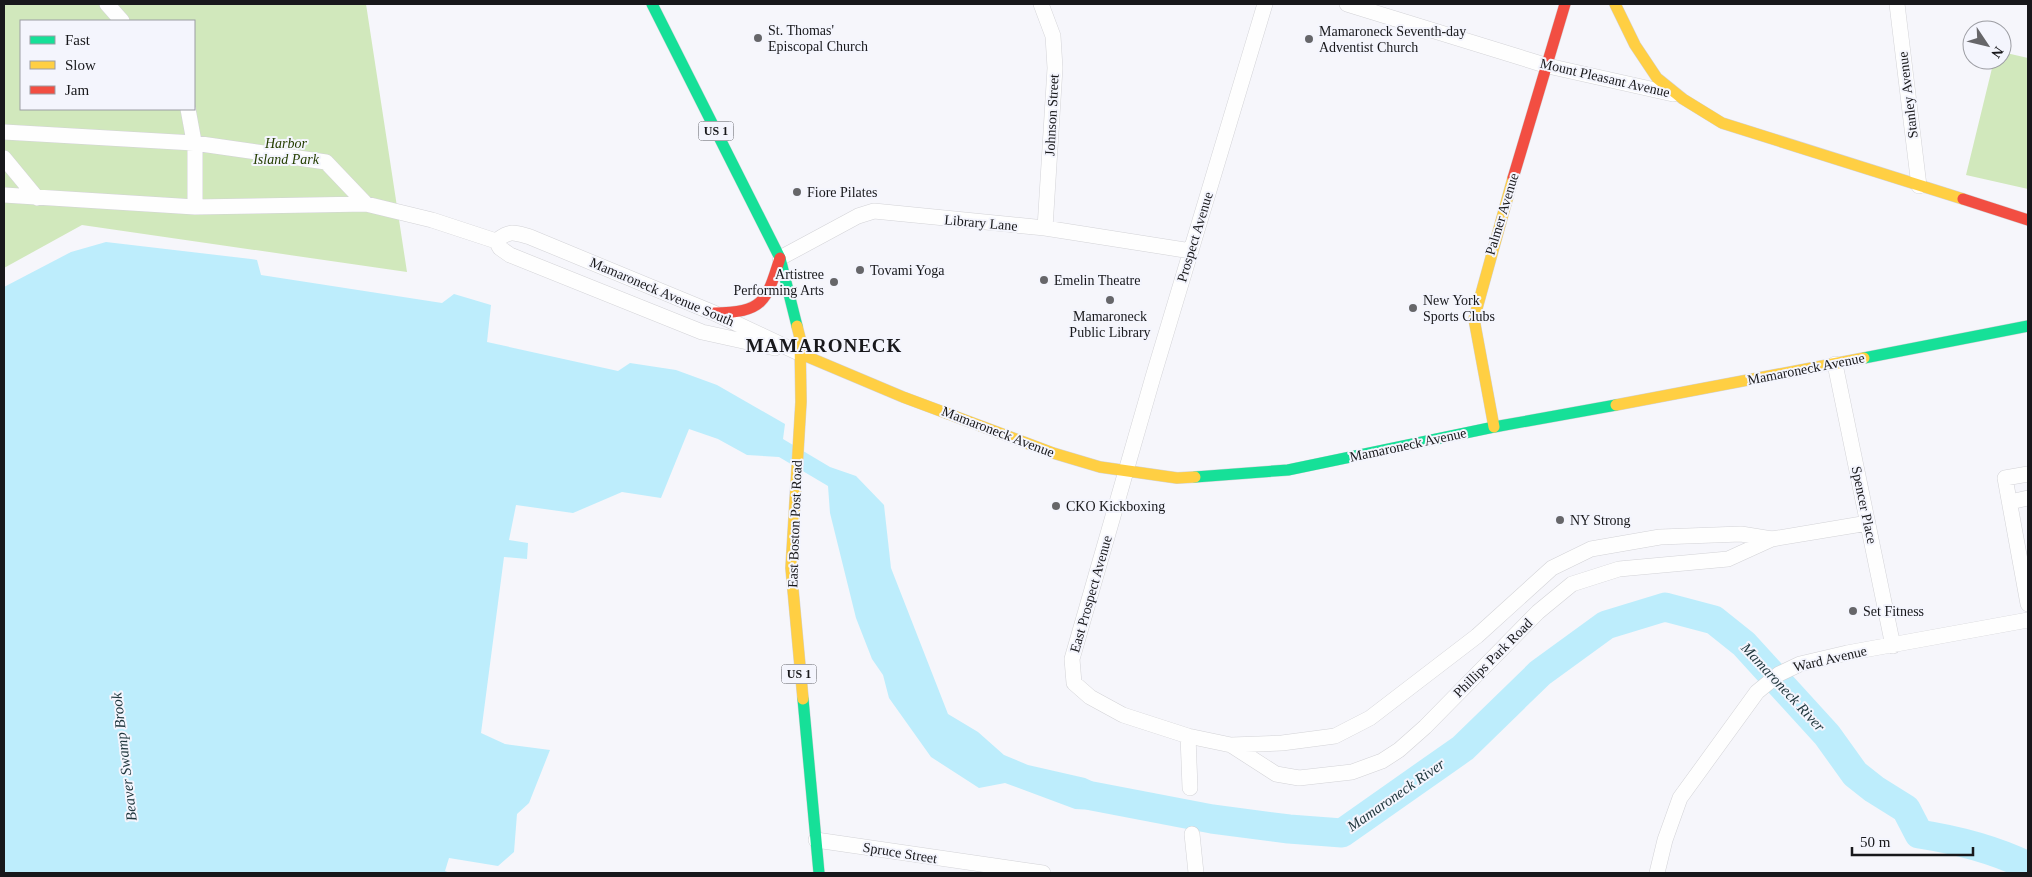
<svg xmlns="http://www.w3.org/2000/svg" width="2032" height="877" font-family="'Times New Roman',serif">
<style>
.green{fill:#d1e8bc;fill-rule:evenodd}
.water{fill:#bdedfc}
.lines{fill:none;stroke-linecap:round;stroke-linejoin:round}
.river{stroke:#bdedfc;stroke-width:29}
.street-casing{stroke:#d3d3d7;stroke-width:16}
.fast-casing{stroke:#d3d3d7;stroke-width:12}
.slow-casing{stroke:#d3d3d7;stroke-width:12}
.jam-casing{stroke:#d3d3d7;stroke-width:12}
.street{stroke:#fefefe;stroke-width:15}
.fast{stroke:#16e098;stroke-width:11}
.slow{stroke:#ffcf43;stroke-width:11}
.jam{stroke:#f24e42;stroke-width:11}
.poi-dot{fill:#666669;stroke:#f4f5fd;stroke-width:2}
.labels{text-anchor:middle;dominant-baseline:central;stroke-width:4;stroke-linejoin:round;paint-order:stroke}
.shield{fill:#f4f5fd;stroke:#5a5a5f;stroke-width:1}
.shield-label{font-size:12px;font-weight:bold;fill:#18181b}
.poi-label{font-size:14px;fill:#18181b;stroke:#f4f5fd;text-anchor:start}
.street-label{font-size:14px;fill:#18181b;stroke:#f4f5fd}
.park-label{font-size:14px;font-style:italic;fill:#253e00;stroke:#f4f5fd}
.water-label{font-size:15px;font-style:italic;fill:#20373d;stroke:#f4f5fd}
.district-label{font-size:19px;font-weight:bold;letter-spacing:1px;fill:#18181b;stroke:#f4f5fd}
</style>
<rect width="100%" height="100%" fill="#f6f6fb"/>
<!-- green -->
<path class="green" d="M4 4H366L407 272 82 225 4 268ZM21 21H194V109H21Z
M2002 52 2028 58V189L1966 175 1994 60H2002Z"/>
<!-- water -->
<path class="water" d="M106 242 251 259 257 260 261 275 442 303 454 294 491 305 487 342 618 371 630 363 676 370 717 385 785 424 783 439 830 467 856 476 884 505 891 568 948 714 978 732 1004 755 1028 765 1085 778 1127 797 1132 812 1075 809 1005 783 979 788 931 757 889 698 883 675 872 659 856 618 830 513 828 486 779 457 747 455 718 439 689 429 661 498 622 492 573 513 516 505 509 540 528 543 527 559 504 557 481 733 505 744 550 750 529 803 517 814 514 852 498 866 449 858 445 871 450 873H4V287L71 252Z"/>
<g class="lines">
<!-- river -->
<path class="river" d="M1092 796 1212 819 1289 829 1342 833 1463 748 1540 673 1606 625 1665 607 1714 620 1744 644 1827 735 1855 774 1874 789 1906 809 1919 834C1958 840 1993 849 2028 866"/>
<defs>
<path id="street" d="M107 4 122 21
M1041 4 1053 36 1055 68 1045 228
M1265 4 1153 377 1072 659 1074 683 1090 697 1123 715 1188 736 1231 745 1276 774 1299 778 1352 772 1382 761 1399 750 1425 727 1538 612 1572 584 1619 569 1728 559 1772 539 1868 523
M1347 4 1548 66 1673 94
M1897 4 1919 186
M188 109 195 147V207
M4 132 194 143 326 162 366 204
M4 158 37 198
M4 195 195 207 366 204 432 220 496 241
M496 241C510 230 513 232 530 237L714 313 801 354
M496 241 500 248 510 255 702 332 775 348
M780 258 858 216 874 211 1045 228 1191 251
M1835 364 1893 646
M2028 474 2005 478 2028 604
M2010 502 2028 498
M1188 736 1190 788
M1231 745 1282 743 1335 736 1370 718 1477 636 1552 568 1591 549 1660 537 1741 534 1772 539
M1192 834 1196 873
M816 840 1043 873
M1657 873 1665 840 1680 798 1757 692 1779 674 1800 664 1847 653 2028 620"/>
<path id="fast" d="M652 4 780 258 797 326
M1864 358 2028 326
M1195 477 1288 470 1494 427 1616 405
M803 699 819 873"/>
<path id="slow" d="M1615 4 1635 45 1657 78 1683 99 1722 123 1963 199
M797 326 800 338 801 402 791 568 803 699
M801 354 903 397 1053 453 1100 467 1177 478 1195 477
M1616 405 1864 358
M1494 427 1474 319 1513 178"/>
<path id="jam" d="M1513 178 1565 4
M1963 199 2028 220
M714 313C763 312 766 303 780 258"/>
</defs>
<!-- street casing -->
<use href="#street" class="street-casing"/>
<!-- fast casing -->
<use href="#fast" class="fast-casing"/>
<!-- slow casing -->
<use href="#slow" class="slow-casing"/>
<!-- jam casing -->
<use href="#jam" class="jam-casing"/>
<!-- street -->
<use href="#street" class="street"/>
<!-- fast -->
<use href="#fast" class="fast"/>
<!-- slow -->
<use href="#slow" class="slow"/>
<!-- jam -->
<use href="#jam" class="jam"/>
</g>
<!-- markers -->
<g class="poi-dot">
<circle cx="758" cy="38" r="5"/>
<circle cx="1309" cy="39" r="5"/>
<circle cx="797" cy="192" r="5"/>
<circle cx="860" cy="270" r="5"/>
<circle cx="1044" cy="280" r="5"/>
<circle cx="834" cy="282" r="5"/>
<circle cx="1110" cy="300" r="5"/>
<circle cx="1413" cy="308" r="5"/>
<circle cx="1056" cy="506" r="5"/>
<circle cx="1560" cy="520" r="5"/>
<circle cx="1853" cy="611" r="5"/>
</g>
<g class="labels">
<!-- shield labels -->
<g class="shield">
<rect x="698.5" y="121.5" width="35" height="19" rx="4"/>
<rect x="781.5" y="664.5" width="35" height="19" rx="4"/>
</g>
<g class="shield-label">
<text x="716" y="131">US 1</text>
<text x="799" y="674">US 1</text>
</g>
<!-- poi labels -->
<g class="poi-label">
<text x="768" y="30">St. Thomas'<tspan x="768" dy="16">Episcopal Church</tspan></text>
<text x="1319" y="31">Mamaroneck Seventh-day<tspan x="1319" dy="16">Adventist Church</tspan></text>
<text x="807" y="192">Fiore Pilates</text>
<text x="870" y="270">Tovami Yoga</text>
<text x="824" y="274" text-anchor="end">Artistree<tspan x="824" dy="16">Performing Arts</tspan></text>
<text x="1054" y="280">Emelin Theatre</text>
<text x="1423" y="300">New York<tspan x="1423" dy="16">Sports Clubs</tspan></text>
<text x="1110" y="316" text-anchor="middle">Mamaroneck<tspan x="1110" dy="16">Public Library</tspan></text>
<text x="1066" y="506">CKO Kickboxing</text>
<text x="1570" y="520">NY Strong</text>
<text x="1863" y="611">Set Fitness</text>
</g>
<!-- street labels -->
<g class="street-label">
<text transform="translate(1605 78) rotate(13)">Mount Pleasant Avenue</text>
<text transform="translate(1908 95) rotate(-97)">Stanley Avenue</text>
<text transform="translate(1052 115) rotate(-87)">Johnson Street</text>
<text transform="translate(1502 214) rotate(-73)">Palmer Avenue</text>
<text transform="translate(981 223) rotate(5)">Library Lane</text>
<text transform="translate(1195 237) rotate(-73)">Prospect Avenue</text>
<text transform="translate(662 292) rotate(23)">Mamaroneck Avenue South</text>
<text transform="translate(1806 369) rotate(-11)">Mamaroneck Avenue</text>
<text transform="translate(998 432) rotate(21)">Mamaroneck Avenue</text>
<text transform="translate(1408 445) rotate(-12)">Mamaroneck Avenue</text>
<text transform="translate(1864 505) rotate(78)">Spencer Place</text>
<text transform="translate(795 524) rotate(-88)">East Boston Post Road</text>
<text transform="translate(1091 594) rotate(-74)">East Prospect Avenue</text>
<text transform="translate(1493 658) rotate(-45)">Phillips Park Road</text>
<text transform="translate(1830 659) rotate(-13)">Ward Avenue</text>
<text transform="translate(900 853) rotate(9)">Spruce Street</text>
</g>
<!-- park labels -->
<g class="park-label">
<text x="286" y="143">Harbor<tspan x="286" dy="16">Island Park</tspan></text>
</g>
<!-- water labels -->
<g class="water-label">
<text transform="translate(1783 687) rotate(47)">Mamaroneck River</text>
<text transform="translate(124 757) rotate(-97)">Beaver Swamp Brook</text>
<text transform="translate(1396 795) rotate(-35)">Mamaroneck River</text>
</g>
<!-- district labels -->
<g class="district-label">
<text x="824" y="345">MAMARONECK</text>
</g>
</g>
<!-- border -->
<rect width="2032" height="877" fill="none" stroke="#18181b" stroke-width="10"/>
<!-- legend -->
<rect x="20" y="20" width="175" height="90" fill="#f4f5fd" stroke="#9c9da3"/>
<rect x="30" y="36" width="25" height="8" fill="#16e098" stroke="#9c9da3"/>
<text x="65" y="45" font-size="15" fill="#18181b">Fast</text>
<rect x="30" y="61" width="25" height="8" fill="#ffcf43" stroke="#9c9da3"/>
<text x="65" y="70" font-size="15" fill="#18181b">Slow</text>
<rect x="30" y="86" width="25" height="8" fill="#f24e42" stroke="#9c9da3"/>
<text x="65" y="95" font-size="15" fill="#18181b">Jam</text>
<!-- north arrow -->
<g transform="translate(1987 45) rotate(125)"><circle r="24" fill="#f4f5fd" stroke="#9c9da3"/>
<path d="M0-4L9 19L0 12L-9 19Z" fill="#666669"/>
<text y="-8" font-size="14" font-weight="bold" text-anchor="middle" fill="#18181b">N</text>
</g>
<!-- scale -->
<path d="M1852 847v8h121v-8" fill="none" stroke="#18181b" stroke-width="2.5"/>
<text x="1860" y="847" font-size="15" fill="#18181b" stroke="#f4f5fd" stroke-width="4" paint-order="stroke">50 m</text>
</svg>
